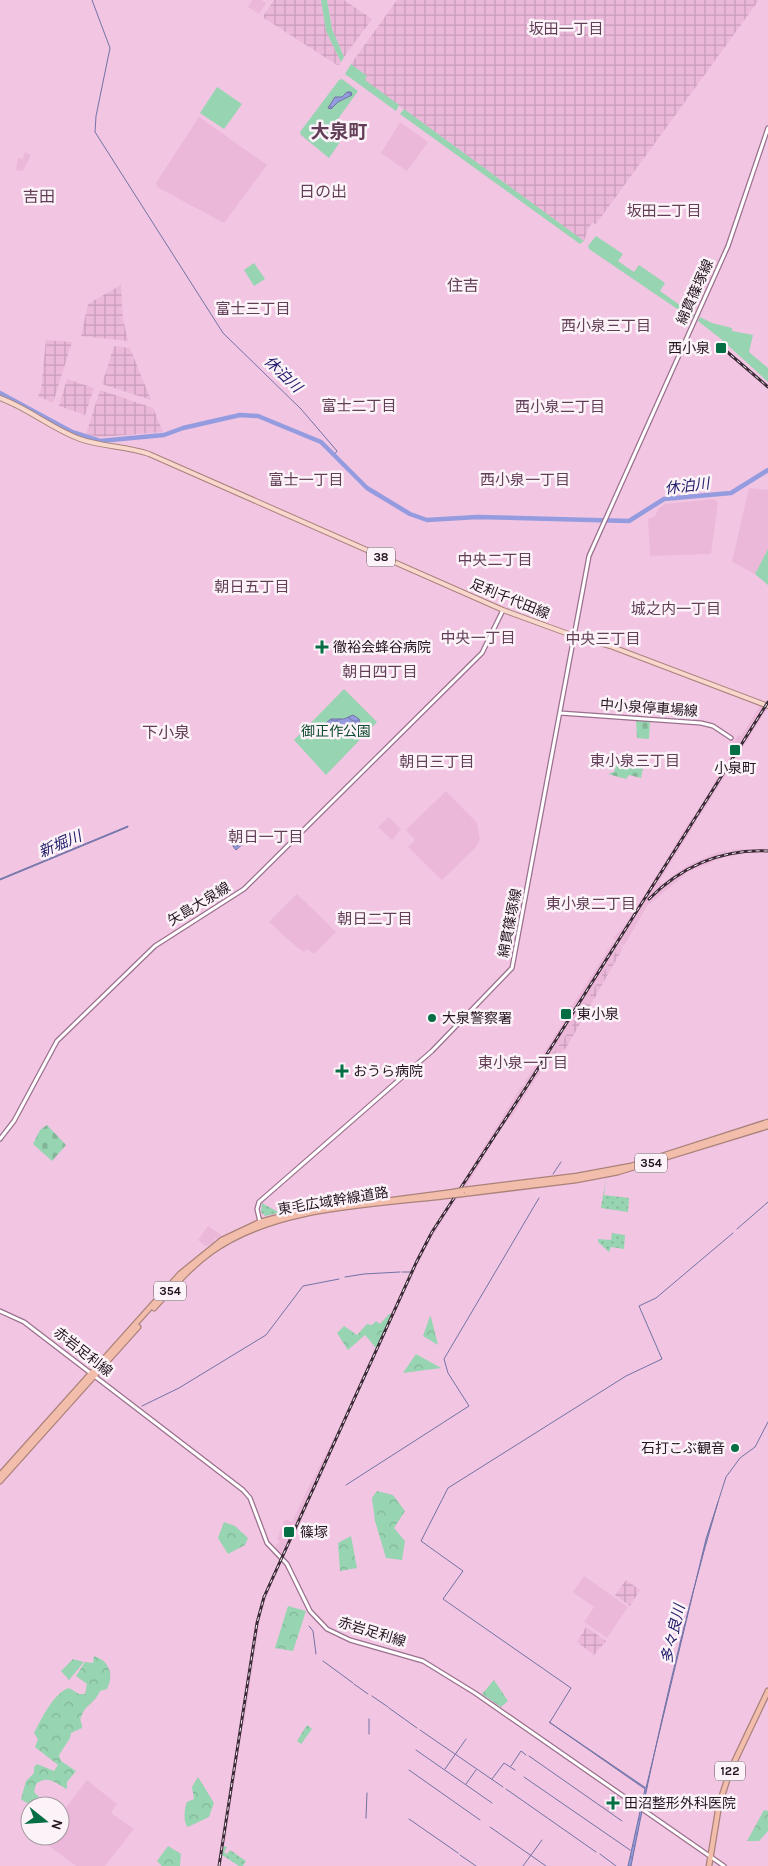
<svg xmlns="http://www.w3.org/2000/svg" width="768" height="1866" font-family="Karla,'Noto Sans JP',sans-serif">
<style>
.built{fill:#ebb8da}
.industrial{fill:url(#industrial-grid)}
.grass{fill:url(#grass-dots)}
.forest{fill:url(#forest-crowns)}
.cemetery{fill:url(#cemetery-stones)}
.green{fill:#97d4b1}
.water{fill:url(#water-waves);stroke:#7273a5}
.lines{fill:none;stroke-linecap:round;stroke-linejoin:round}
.stream{stroke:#7273a5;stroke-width:1}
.river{stroke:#949cdf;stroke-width:4.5}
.secondary-casing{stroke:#9a718d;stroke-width:5.5}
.primary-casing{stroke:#aa827a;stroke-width:6}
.highway-casing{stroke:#aa827a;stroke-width:7}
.secondary{stroke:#fff;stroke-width:3}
.primary{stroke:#f8d7cd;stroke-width:4}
.highway{stroke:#f3bdab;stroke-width:4.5}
.rail-casing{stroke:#3c2a37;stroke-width:3}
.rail{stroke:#fcf3f9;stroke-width:1;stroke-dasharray:4;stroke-linecap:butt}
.highway-bridge-casing{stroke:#aa827a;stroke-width:7;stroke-linecap:butt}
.highway-bridge{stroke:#f3bdab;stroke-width:4.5}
.poi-dot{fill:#056e45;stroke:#fcf3f9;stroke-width:2}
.labels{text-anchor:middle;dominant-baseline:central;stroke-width:5;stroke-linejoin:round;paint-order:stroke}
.shield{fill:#fcf3f9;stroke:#645760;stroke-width:1}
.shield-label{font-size:12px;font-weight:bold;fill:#23141f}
.street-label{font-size:14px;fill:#23141f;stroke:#fcf3f9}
.poi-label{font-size:14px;fill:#23141f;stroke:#fcf3f9;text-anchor:start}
.park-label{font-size:14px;fill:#0e4b2f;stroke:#fcf3f9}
.neighbourhood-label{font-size:15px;fill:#623e57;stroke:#fcf3f9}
.water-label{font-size:15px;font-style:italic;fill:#25206d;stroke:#fcf3f9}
.quarter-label{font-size:16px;fill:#623e57;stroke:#fcf3f9}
.district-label{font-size:19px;font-weight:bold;fill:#623e57;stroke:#fcf3f9}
</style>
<defs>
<pattern id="industrial-grid" width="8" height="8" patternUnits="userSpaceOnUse" patternTransform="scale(1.25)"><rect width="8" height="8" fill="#ebb8da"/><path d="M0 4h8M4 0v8" fill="none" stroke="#c99dbb"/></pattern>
<pattern id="grass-dots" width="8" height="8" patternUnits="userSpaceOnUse" patternTransform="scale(1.25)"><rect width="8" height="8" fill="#97d4b1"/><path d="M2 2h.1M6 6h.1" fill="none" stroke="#82b598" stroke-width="1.8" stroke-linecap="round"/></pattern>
<pattern id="forest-crowns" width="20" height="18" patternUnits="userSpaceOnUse" patternTransform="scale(1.25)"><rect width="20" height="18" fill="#97d4b1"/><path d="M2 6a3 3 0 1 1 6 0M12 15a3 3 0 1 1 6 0" fill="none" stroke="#82b598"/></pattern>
<pattern id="cemetery-stones" width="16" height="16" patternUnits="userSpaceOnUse" patternTransform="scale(1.25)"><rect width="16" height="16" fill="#97d4b1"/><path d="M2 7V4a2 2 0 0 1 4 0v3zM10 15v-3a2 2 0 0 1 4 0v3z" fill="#82b598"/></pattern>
<pattern id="water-waves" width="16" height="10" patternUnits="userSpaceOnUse" patternTransform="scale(1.25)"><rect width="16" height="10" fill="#949cdf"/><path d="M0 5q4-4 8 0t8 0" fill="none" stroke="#787eb4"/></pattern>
</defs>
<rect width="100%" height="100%" fill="#f2c5e3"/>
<!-- built -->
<path class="built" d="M252 0H261L266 3 259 14 248 7Z
M199 117 267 165 224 223 157 187 156 183Z
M400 122 428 142 407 171 381 153Z
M25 152 31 155 23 171 16 170 18 158 23 159Z
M749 488 768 490V549L755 574 732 562Z
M714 499 718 503 711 554 650 556 648 519 655 516 659 508 665 504Z
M760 706 767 709 700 816 695 815 734 749 732 745 738 735 741 736Z
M446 791 477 823 480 839 476 847 442 880 408 847 415 840 406 830Z
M389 817 401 829 392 840 378 827Z
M692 817 697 819 696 822 659 882 662 884 686 866 713 854 727 850V856L685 873V875L647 906 624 946 619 943 613 938 627 923 641 901Z
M739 849H768V852H746L731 857V850Z
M297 894 336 932 314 954 307 949 304 952 292 943 269 922Z
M613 942 620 945 565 1037 531 1086 524 1083 563 1023 559 1020 563 1016 568 1006H572Z
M522 1085 529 1089 511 1118 508 1116 459 1199H456L427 1245 374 1358 372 1357 418 1255Z
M208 1226 220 1234 221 1238 217 1241 215 1238 213 1243 206 1246 198 1240Z
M371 1359 373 1361 318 1481 313 1479 337 1432Z
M312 1480 318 1482 283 1557 274 1548 280 1541 277 1539 285 1519 292 1522Z
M280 1558 282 1560 261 1611 244 1726 240 1724 258 1613Z
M584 1576 628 1607 607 1638 584 1622 594 1607 573 1592Z
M240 1726 242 1727 226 1837 221 1866H218Z
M87 1780 117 1804 111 1813 134 1829 105 1866H76L41 1840 44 1836H60V1815Z
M613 1792 623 1799 613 1814 602 1807Z"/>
<!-- industrial -->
<path class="industrial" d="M274 0H321L326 31 341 62 339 65H337L264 18V15Z
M327 0H344L372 19 344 57 332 29Z
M397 0H759L596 224 592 223 588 229 584 241 364 80 351 64Z
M121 285 123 319 128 341 81 336 88 304Z
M46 340 72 342 53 403 38 396 41 390Z
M114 346 130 348 151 400 102 384Z
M67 379 94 388 85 415 59 406Z
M100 390 153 408 163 432 99 437 86 434Z
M620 945 623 948 566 1048 538 1075 565 1037Z
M626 1580 640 1590 630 1606 615 1595Z
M586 1627 606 1641 594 1655 577 1642Z"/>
<!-- grass -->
<path class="grass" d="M606 1178 604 1195 629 1198 628 1212 601 1208Z
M262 1203 278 1212 287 1209 291 1204 300 1208 265 1216 261 1212Z
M612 1233 625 1235 624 1249 611 1247 609 1252 598 1242V1239L611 1240Z
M307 1725 312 1729 301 1744 297 1741Z
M224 1846 227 1847 224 1852 227 1854 230 1850 246 1861 243 1866H239L222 1855Z"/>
<!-- forest -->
<path class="forest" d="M389 1314H392L376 1348 365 1335 348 1350 337 1333 344 1326 357 1335 367 1324 372 1325 376 1321 380 1324Z
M430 1316 431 1317 438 1345 423 1336Z
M416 1354 441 1368 403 1373Z
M377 1491 393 1495 405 1511 394 1528 405 1541 402 1560 386 1558 375 1521 372 1498Z
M224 1522 235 1526 248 1538 245 1545 228 1554 218 1538Z
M351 1536 357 1568 340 1571 338 1543Z
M288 1606 306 1611 293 1651 275 1648Z
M94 1656C110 1661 114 1675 107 1689L100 1691C96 1702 84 1706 81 1717 79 1722 83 1723 82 1728L71 1733 70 1738 59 1755 61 1761 76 1771 67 1782V1789C56 1784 48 1774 36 1784L34 1792 42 1800 52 1806C41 1806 30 1807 21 1799L26 1781 34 1773V1767L37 1764 54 1771 58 1765 35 1747 38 1739 34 1733C41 1720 54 1692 69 1688L79 1694H85L87 1684 76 1676 85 1662 93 1663Z
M73 1659 84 1662 69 1680 61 1671Z
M494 1680 508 1701 501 1707 482 1694Z
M198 1777 214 1803 209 1817 188 1827C183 1823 184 1808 187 1802L194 1799 192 1787Z
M764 1810 768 1811V1831L759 1841H747Z
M168 1846 181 1854 180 1866H162L157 1861Z"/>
<!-- cemetery -->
<path class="cemetery" d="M636 720 650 721 649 739 637 738Z
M635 758V763L644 764 641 778 629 775 626 779 608 774 614 772 616 765Z
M47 1125 66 1145 52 1161 33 1144 40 1130Z"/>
<!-- green -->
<path class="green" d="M321 0H327L332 29 344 57 341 62 326 31Z
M351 64 367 76 365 80 399 105 396 111 345 74Z
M342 79 358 91 330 130 342 139 329 158 301 135 300 132 339 80Z
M217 87 242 104 224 129 200 113Z
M404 109 584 241 580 244 400 114Z
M596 236 623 254 618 261 634 272 639 265 665 283 660 291 694 315 692 319 589 249 588 246Z
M254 263 265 279 254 286 244 270Z
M700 317 712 323 732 328V331L753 335 749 352 768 368V382L721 339 698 321Z
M768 549V585L755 574Z
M344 689 377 722 326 775 294 740Z"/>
<!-- water -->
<path class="water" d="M347 92H351L352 95 338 102 331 109 328 108 335 97H342Z
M353 715 359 719 362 731 360 733 357 731 355 733 344 726 329 727 326 723 331 719H344Z
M128 826V827L0 880V879Z
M249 829 251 831 236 846 252 832 254 834 236 850 232 845Z
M718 1502C683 1621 655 1744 631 1866H628L645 1789 549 1722 646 1788 706 1539Z"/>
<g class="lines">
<!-- stream -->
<path class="stream" d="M92 0 110 48 96 116 95 132 223 333 301 409 337 451 334 455
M553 1174 561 1162
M737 1229 768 1202
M402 1272H410
M345 1277 364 1274 400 1272
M142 1406 179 1388 266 1335 303 1286 339 1279
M346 1485 469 1406 448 1373 444 1359 539 1198
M718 1502 726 1477 740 1458 755 1447 768 1422
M309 1626 313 1631 316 1654
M323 1661 353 1683
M354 1684 368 1694
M372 1696 388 1707
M389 1708 417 1728
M550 1722 571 1688 443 1599 463 1571 421 1541 448 1488 626 1376 662 1359 639 1306 656 1298 733 1233
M420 1730 503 1787
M369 1734V1719
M416 1750 492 1803
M529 1756 622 1821
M511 1766 521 1751 526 1755
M445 1769 466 1739
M409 1770 480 1820
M524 1777 630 1850
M492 1779 504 1763 515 1770
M466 1784 476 1770
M506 1789 596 1852
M366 1818 367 1793
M409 1819 458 1853
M490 1827 546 1866
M600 1854 616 1866
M460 1855 476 1866
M523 1866 542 1840"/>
<!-- river -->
<path class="river" d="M0 393 72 432 100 441 164 435 183 428 240 415 258 416 321 442 367 488 410 514 427 520 477 517 629 521 664 499 731 493 768 470"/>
<defs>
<path id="secondary" d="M560 713 701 723 713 726 731 738
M0 1139 14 1121 57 1041 155 946 244 889 482 653 503 610
M260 1222 257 1209 259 1202 432 1051 512 968 589 556 728 246 768 128
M0 1311 24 1322 243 1490 250 1498 267 1543 287 1564 310 1611 327 1629 350 1640 423 1661 475 1693 724 1866"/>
<path id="primary" d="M0 398C28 408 52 429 80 439 102 447 126 446 149 454L503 610 574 636 610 646 768 706"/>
<path id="highway" d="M464 1190 577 1176 631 1166 768 1122
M462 1194 576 1180 618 1172 768 1126
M154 1308C172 1288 189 1268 211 1252 276 1205 375 1205 453 1195
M0 1475 180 1274 222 1240 260 1222 294 1213 454 1192
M0 1481 138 1327
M709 1866 719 1805 730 1771 768 1691"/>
</defs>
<!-- secondary casing -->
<use href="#secondary" class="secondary-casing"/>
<!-- primary casing -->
<use href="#primary" class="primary-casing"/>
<!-- highway casing -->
<use href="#highway" class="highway-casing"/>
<!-- secondary -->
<use href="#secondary" class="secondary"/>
<!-- primary -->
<use href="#primary" class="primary"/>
<!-- highway -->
<use href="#highway" class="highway"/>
<defs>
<path id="rail" d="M725 350 768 387
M649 899C682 866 722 849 768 851
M219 1866 257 1623 264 1597 416 1263 432 1232 527 1086 768 702"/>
</defs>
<!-- rail casing -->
<use href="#rail" class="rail-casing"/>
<!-- rail -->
<use href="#rail" class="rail"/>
<defs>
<path id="highway-bridge" d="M454 1192 464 1190
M453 1195 462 1194"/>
</defs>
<!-- highway-bridge casing -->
<use href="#highway-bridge" class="highway-bridge-casing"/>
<!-- highway-bridge -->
<use href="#highway-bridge" class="highway-bridge"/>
</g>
<!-- markers -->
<g class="poi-dot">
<rect x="715" y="342" width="12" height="12" rx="2.5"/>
<path d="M319.5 639.5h5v5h5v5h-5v5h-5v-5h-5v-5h5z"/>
<rect x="729" y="744" width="12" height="12" rx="2.5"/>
<rect x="560" y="1008" width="12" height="12" rx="2.5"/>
<circle cx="432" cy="1018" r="5"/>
<path d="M339.5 1063.5h5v5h5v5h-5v5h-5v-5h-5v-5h5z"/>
<circle cx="735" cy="1448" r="5"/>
<rect x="283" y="1526" width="12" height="12" rx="2.5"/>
<path d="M610.5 1795.5h5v5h5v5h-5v5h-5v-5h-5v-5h5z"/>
</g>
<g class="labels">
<!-- shield labels -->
<g class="shield">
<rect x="367" y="547.5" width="28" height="19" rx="4"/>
<rect x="635" y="1153.5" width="32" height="19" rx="4"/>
<rect x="154" y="1281.5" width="32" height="19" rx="4"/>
<rect x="715" y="1761.5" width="30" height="19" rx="4"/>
</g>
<g class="shield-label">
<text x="381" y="557">38</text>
<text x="651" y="1163">354</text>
<text x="170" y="1291">354</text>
<text x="730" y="1771">122</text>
</g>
<!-- street labels -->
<g class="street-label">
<text transform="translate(695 292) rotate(-66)">綿貫篠塚線</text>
<text transform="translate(510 599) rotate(22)">足利千代田線</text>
<text transform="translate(649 708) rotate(4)">中小泉停車場線</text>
<text transform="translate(199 904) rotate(-31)">矢島大泉線</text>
<text transform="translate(510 923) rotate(-79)">綿貫篠塚線</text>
<text transform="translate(333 1201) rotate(-9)">東毛広域幹線道路</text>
<text transform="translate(83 1352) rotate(38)">赤岩足利線</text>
<text transform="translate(372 1632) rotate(17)">赤岩足利線</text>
</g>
<!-- poi labels -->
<g class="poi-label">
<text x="710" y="348" text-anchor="end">西小泉</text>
<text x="333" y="647">徹裕会蜂谷病院</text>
<text x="735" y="768" text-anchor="middle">小泉町</text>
<text x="577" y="1014">東小泉</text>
<text x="442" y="1018">大泉警察署</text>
<text x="353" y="1071">おうら病院</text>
<text x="725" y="1448" text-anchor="end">石打こぶ観音</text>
<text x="300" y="1532">篠塚</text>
<text x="624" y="1803">田沼整形外科医院</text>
</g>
<!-- park labels -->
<g class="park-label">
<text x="336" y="731">御正作公園</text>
</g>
<!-- neighbourhood labels -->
<g class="neighbourhood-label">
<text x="566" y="29">坂田一丁目</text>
<text x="664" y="211">坂田二丁目</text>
<text x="253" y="309">富士三丁目</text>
<text x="606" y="326">西小泉三丁目</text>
<text x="359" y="406">富士二丁目</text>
<text x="560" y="407">西小泉二丁目</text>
<text x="306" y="480">富士一丁目</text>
<text x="525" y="480">西小泉一丁目</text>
<text x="495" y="560">中央二丁目</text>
<text x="252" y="587">朝日五丁目</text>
<text x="676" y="609">城之内一丁目</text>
<text x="478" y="638">中央一丁目</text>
<text x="603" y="639">中央三丁目</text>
<text x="380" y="672">朝日四丁目</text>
<text x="635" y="761">東小泉三丁目</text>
<text x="437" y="762">朝日三丁目</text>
<text x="266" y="837">朝日一丁目</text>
<text x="591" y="904">東小泉二丁目</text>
<text x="375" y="919">朝日二丁目</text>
<text x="523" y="1063">東小泉一丁目</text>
</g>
<!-- water labels -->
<g class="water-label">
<text transform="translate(283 374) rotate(44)">休泊川</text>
<text transform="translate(687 486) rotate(-7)">休泊川</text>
<text transform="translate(60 844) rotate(-23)">新堀川</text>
<text transform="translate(673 1634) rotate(-77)">多々良川</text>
</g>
<!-- quarter labels -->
<g class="quarter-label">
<text x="323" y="191">日の出</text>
<text x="39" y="196">吉田</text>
<text x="463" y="285">住吉</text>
<text x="166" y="732">下小泉</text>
</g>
<!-- district labels -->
<g class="district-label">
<text x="339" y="132">大泉町</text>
</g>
</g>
<!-- north arrow -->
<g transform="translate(45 1821) rotate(107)"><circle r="24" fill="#fcf3f9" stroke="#a59aa2"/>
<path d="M0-4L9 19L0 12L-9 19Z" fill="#056e45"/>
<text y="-8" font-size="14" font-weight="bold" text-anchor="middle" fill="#23141f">N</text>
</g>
</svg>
